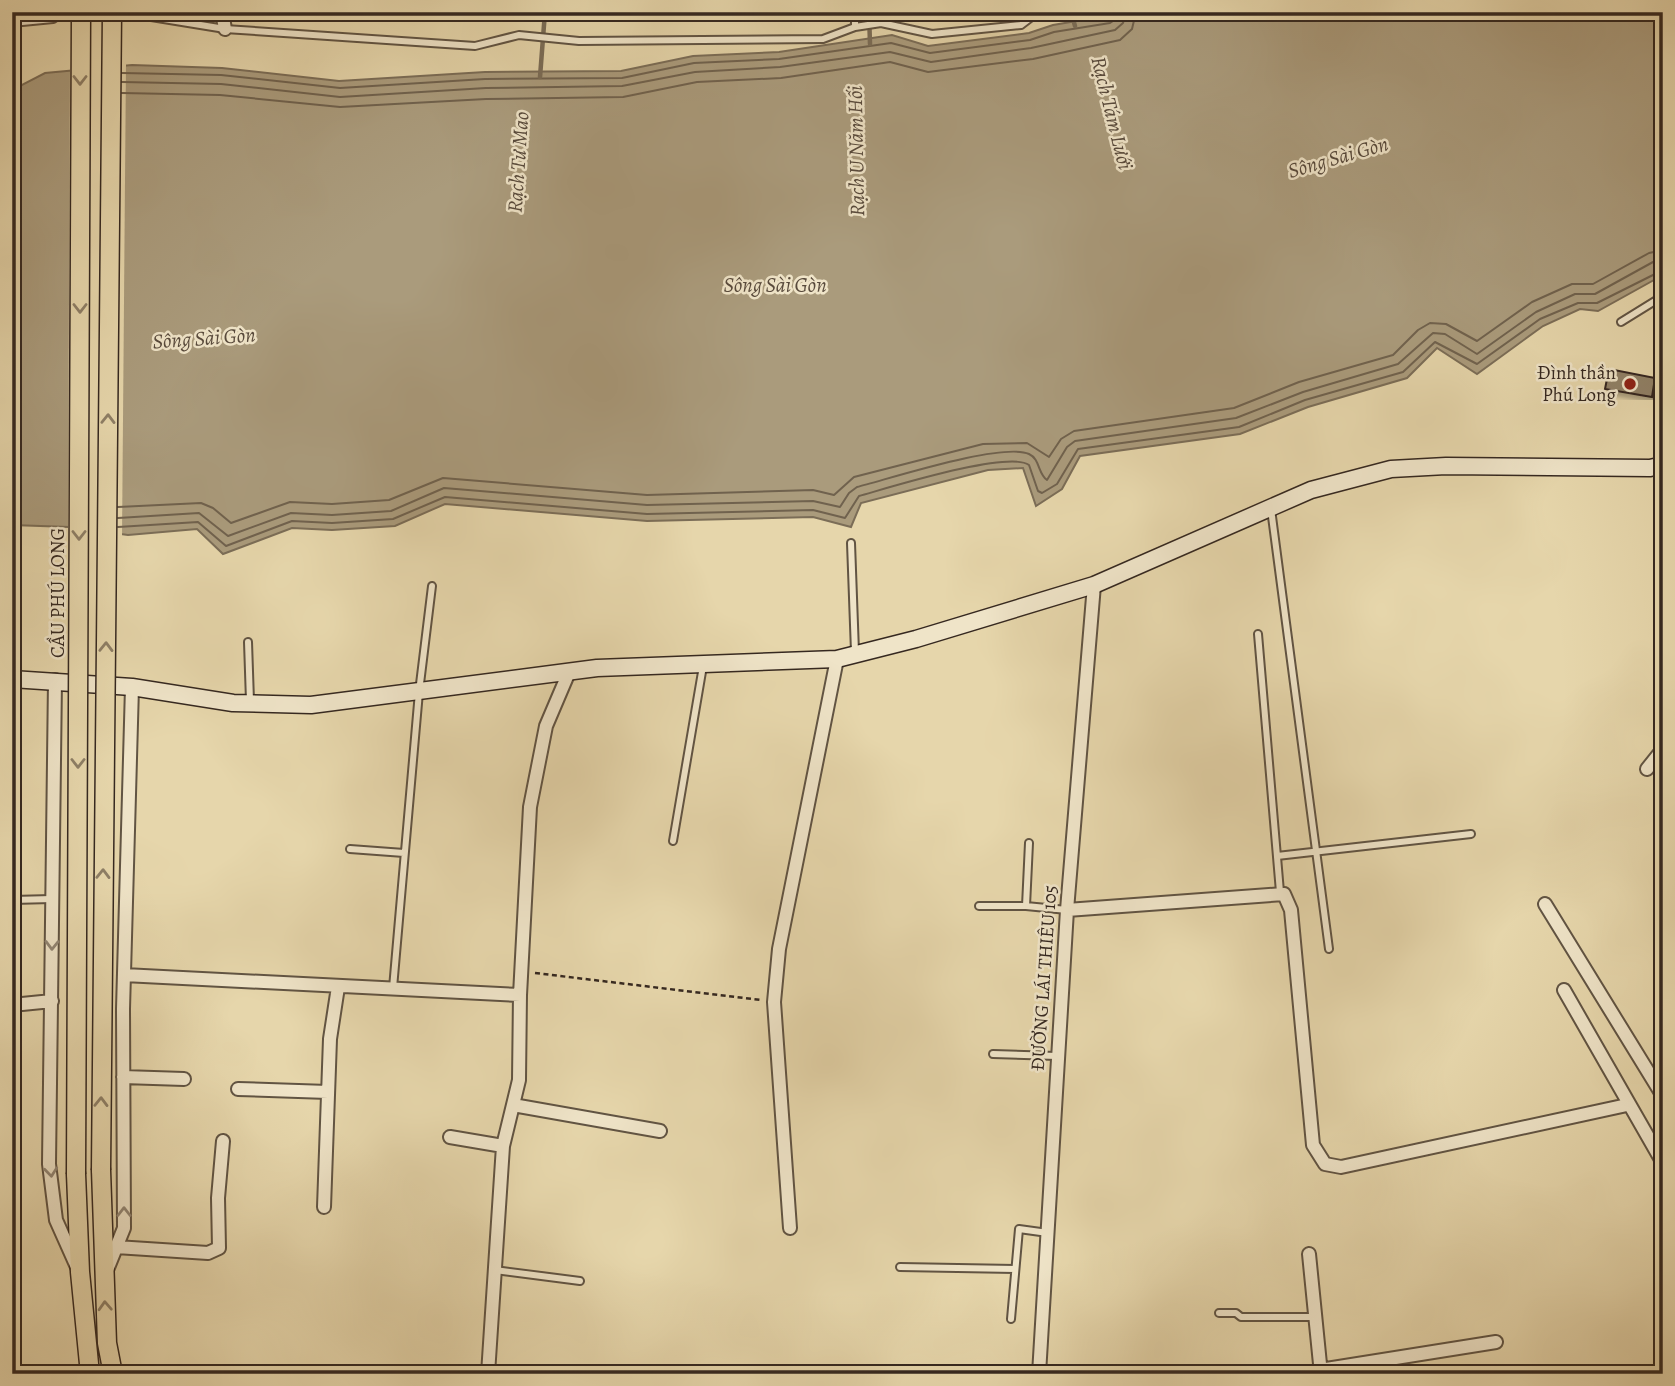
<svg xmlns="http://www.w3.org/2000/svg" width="1675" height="1386" font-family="Alegreya,serif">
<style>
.water{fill:#aa9b7c;stroke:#7b6d57;stroke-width:2}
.pier{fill:#e6d6ab}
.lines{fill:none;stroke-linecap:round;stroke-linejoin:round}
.shore{stroke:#70624e;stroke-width:2}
.stream{stroke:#7b6d57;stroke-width:4.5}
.building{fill:#918268;stroke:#352820;stroke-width:2;filter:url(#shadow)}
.lane-casing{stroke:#615443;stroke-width:10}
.street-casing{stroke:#615443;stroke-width:16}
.secondary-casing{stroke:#352820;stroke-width:19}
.primary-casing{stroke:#352820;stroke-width:21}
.path{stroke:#352820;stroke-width:2.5;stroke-dasharray:5 3.5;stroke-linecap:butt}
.lane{stroke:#efe4c8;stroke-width:6}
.street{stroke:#efe4c8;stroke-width:12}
.secondary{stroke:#efe4c8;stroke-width:16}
.primary{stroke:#e6d6ab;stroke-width:18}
.primary-bridge-casing{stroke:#352820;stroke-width:21;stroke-linecap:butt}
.primary-bridge{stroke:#e6d6ab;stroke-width:18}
.oneway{stroke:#8e7f66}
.oneway2{stroke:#928674}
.poi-dot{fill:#8f2418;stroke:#efe4c8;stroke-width:2.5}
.labels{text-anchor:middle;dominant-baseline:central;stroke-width:5;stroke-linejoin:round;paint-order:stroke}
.poi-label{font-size:19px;fill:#352820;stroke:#efe4c8;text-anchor:end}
.street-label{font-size:19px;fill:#352820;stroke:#efe4c8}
.water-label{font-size:21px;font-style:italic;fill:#584a3c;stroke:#efe4c8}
</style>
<defs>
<filter id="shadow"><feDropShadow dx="5.5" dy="5.5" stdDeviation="2" flood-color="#0004"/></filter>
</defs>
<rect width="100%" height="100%" fill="#e6d6ab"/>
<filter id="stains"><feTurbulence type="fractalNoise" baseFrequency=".00286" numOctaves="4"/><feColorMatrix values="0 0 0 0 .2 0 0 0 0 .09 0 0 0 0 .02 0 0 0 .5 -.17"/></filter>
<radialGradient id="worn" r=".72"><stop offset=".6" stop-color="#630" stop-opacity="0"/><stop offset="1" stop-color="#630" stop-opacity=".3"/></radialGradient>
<!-- water -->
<path class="water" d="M1130 12H1663V275L1598 311 1580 309 1543 326 1477 374 1437 348 1407 378 1308 407 1240 434 1080 456 1062 489 1036 506 1023 468 988 470 861 503 851 527 813 517 647 521 445 504 395 526 332 530 292 528 223 554 197 529 128 535 69 527 12 525V90L45 73 132 65 222 68 339 81 485 72 621 71 693 56 779 52 892 35 928 46 1029 33 1053 25Z"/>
<!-- pier -->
<path class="pier" d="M126 63 122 538 68 530 70 67Z"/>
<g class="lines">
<!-- shore -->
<path class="shore" d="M122 73 221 75 340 88 485 79 622 78 694 63 779 59 891 43 930 53 1030 40 1054 32 1110 23 1116 19 1117 12
M122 82 221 84 340 97 486 88 622 86 695 72 780 67 890 52 931 62 1031 48 1115 30 1123 23 1126 12
M122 93 220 95 340 107 486 99 623 97 697 82 781 78 890 62 928 72 1033 59 1120 40 1132 29 1136 12
M118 507 201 503 213 508 231 523 290 502 332 504 389 500 443 478 647 495 813 490 834 495 854 477 983 444 1027 443 1049 457 1061 439 1074 431 1234 408 1299 382 1393 355 1418 330 1430 323 1446 324 1477 341 1532 302 1572 284H1593L1649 253 1663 250
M118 518 199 513 228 536 291 513 332 515 391 511 444 488 647 505 813 501 840 507 849 493 857 487C889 479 1002 442 1029 454 1040 459 1038 474 1047 480L1067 447 1075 441 1236 418 1303 392 1398 364 1433 333 1445 334 1477 354 1536 312 1575 294H1595L1653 262 1663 261
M118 527 198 522 226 546 292 521 332 523 393 519 445 497 647 514 813 510 845 518 859 496C888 488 1009 450 1029 465L1038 491 1042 493 1057 484 1078 449 1239 427 1305 400 1403 372 1435 342 1477 364 1540 319 1578 303H1597L1663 270"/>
<!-- stream -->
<path class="stream" d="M869 12 870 44
M1071 12 1075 26
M540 77 545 12"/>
</g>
<!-- building -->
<path class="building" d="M1609 369 1655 378 1652 397 1605 389Z"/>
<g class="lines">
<defs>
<path id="lane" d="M855 12V27
M12 23 53 19 62 13 139 15 225 29 475 46 519 35 579 41 823 39 855 27 881 23 932 34 1021 25 1038 12
M881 23 884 12
M1621 322 1663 296
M1271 509 1329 949
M851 543 855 652
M1258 634 1280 892
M248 642 250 701
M673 841 703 666
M1029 843 1026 906 1067 910
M350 849 404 853
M1277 856 1471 834
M12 900 52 899
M979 906H1026
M393 988 419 692 432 586
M993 1054 1057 1056
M900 1267 1015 1269
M495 1270 580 1281
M1219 1313H1236L1241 1317H1315
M1011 1319 1019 1229 1048 1233"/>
<path id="street" d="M222 12 225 29
M55 680 49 1164 56 1220 77 1267
M1647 769 1663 749
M1545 904 1663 1096
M1067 910 1284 894 1291 910 1313 1145 1325 1164 1341 1167 1627 1105
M124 975 520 995 519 1080 503 1146 488 1374
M1564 990 1663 1163
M520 995 530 807 546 726 569 672
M12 1005 52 1001
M123 1077 184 1079
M238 1089 328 1092
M513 1105 660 1131
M450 1137 503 1146
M324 1207 330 1039 338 987
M790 1228 774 1002 779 949 837 659
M116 1247 208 1253 219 1248 218 1198 223 1141
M1309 1254 1321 1374
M107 1270 124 1228 123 1009 132 687
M1320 1370 1496 1342
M1039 1374 1067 910 1094 585"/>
<path id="secondary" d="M12 679 132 687 233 703 311 705 597 668 837 659 916 639 1094 585 1311 490 1391 469 1446 466 1650 468 1663 465"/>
<path id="primary" d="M101 1170 107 1343 113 1374
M76 1174 80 1272 90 1374"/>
</defs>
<!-- lane casing -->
<use href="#lane" class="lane-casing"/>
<!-- street casing -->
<use href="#street" class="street-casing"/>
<!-- secondary casing -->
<use href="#secondary" class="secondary-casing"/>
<!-- primary casing -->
<use href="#primary" class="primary-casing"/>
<!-- path -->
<path class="path" d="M535 973 761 1000"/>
<!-- lane -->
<use href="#lane" class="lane"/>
<!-- street -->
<use href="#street" class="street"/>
<!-- secondary -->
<use href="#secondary" class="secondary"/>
<!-- primary -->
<use href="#primary" class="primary"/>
<defs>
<path id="primary-bridge" d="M101 1170 112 12
M76 1174 81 12"/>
</defs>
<!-- primary-bridge casing -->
<use href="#primary-bridge" class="primary-bridge-casing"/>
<!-- primary-bridge -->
<use href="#primary-bridge" class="primary-bridge"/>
</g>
<!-- one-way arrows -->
<defs><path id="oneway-chevron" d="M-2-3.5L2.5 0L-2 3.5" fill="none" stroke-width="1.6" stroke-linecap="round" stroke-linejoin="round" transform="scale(1.75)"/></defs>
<g class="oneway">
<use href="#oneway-chevron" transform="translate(80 80) rotate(90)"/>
<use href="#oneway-chevron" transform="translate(80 308) rotate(90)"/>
<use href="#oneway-chevron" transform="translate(108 419) rotate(-89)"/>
<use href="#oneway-chevron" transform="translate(79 535) rotate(90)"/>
<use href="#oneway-chevron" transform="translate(106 647) rotate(-89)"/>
<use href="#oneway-chevron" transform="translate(78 763) rotate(90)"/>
<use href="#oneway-chevron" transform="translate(103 874) rotate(-89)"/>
<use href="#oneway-chevron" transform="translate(101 1102) rotate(-89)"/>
<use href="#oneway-chevron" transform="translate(105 1306) rotate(-93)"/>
</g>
<g class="oneway2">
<use href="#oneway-chevron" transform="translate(52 945) rotate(91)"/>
<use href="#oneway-chevron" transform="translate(51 1172) rotate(84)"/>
<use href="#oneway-chevron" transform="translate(124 1212) rotate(-90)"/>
</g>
<!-- markers -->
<circle class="poi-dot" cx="1630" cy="384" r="7"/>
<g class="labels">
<!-- poi labels -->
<g class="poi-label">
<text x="1616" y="373">Đình thần<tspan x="1616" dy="22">Phú Long</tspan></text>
</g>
<!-- street labels -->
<g class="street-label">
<text transform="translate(58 593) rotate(-90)">CẦU PHÚ LONG</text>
<text transform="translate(1044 978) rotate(-86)">ĐƯỜNG LÁI THIÊU 105</text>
</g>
<!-- water labels -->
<g class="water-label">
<text transform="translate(1112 113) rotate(76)">Rạch Tám Lưới</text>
<text transform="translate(856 151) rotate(-91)">Rạch U Năm Hối</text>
<text transform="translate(1338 157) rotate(-16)">Sông Sài Gòn</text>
<text transform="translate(518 162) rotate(-86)">Rạch Tư Mao</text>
<text x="775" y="285">Sông Sài Gòn</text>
<text transform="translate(204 338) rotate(-4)">Sông Sài Gòn</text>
</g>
</g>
<!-- margin -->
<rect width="1675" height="1386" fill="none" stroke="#e6d6ab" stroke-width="42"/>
<rect x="14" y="14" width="1647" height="1358" fill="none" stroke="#352820" stroke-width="3.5"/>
<rect x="21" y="21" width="1633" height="1344" fill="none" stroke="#352820" stroke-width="2"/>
<rect width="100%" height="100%" filter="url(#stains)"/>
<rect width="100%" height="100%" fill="url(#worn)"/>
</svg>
